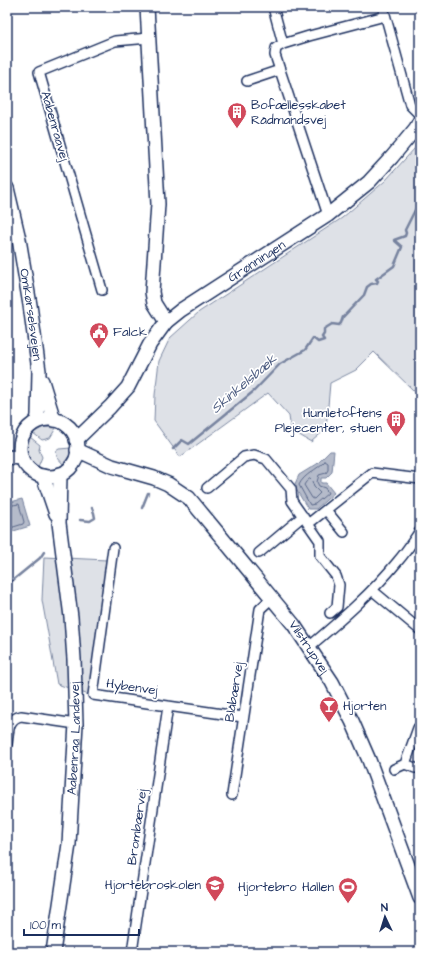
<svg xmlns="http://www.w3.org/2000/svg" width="427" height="959" font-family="'Architects Daughter',sans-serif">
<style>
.green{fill:#dee1e7;stroke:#7c88a2}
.water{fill:#b5bbca;stroke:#77839f}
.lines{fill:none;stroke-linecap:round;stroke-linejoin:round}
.shore{stroke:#596789;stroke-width:1}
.stream{stroke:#77839f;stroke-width:2.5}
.street-casing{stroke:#1b2f5e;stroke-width:12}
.secondary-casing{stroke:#1b2f5e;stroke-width:16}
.street{stroke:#fff;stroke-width:9}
.secondary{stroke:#fff;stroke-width:13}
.labels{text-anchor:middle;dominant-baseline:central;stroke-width:3.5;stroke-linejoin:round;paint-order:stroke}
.poi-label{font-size:13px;fill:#1b2f5e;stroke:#fff;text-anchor:start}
.street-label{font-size:13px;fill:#1b2f5e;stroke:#fff}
.water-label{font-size:14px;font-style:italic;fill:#49597e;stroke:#fff}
</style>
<rect width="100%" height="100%" fill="#fff"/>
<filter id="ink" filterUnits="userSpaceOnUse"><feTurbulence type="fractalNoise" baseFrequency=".025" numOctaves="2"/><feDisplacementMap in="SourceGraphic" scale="8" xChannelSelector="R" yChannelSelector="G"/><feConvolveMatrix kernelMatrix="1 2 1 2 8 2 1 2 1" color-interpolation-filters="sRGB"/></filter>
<g filter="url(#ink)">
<!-- green -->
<path class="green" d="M420 140V380L415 392 374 352 356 370 330 383 326 429 311 442 291 430 289 416 268 393 180 457 154 421 155 395 159 361 170 338 199 312 342 218 385 181 415 148Z
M44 427 56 428 50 438 42 440 33 433Z
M30 437 40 445 39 450 42 457 38 467C28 460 24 449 30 437Z
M71 448 70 455 63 464 57 457 56 451 59 449Z
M44 557 107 560 89 695 57 684 42 600Z"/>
<!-- water -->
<path class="water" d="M330 451H334L332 472 326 478H321V483H326L334 493 316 509H308L294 486 299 475 317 464Z
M22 499 30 526 7 533V503Z"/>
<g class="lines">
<!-- shore -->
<path class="shore" d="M325 461 328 463V470L326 473 319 475 317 482 319 486 325 488 328 493 315 504 310 505 299 485C304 474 317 470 325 461Z
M310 479 312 481 314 487 320 493 314 499 312 498 304 485 306 482Z
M7 506 19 504 24 522 23 524 7 529"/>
<!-- stream -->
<path class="stream" d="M173 449 182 440 189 444 254 391 280 364 305 350 313 338 318 342 324 340 322 337 324 334V329L332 324 339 325 341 323 343 317 364 295 367 287 371 284 377 283 378 281 376 279 394 266 402 247 394 240 405 236 406 233 405 230 420 200
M142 508 148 493
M80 520 90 521 95 518 94 513 92 508
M7 585 40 558 44 552"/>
<defs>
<path id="street" d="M273 7 283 44
M383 7 410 105 420 115
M247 81 280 70
M328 215 275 55 276 48 283 44 309 36 385 16
M102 290 39 72 115 41 149 38
M207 488 244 457 254 455 266 459 291 489 292 501 320 541V556L336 576 339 585 337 607 330 613
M326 510 344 532
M308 524 372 473 420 479
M113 548 93 695 243 717
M259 553 303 516
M372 590 420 630
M309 647C341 620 372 593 398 561 406 552 413 541 420 531
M7 744C9 732 7 719 21 716L76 724
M405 764 415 768
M394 769 405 764 418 728H420
M232 795 260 609 272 598
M132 952 168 706
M419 952H420"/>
<g id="secondary">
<path d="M147 7 158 204 152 292 154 303 166 322"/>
<path id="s1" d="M7 188 19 239 30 305 39 371 38 415 37 421"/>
<path d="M42 381 54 420"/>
<circle cx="49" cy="448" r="29"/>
<path id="s2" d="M76 440 110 407 128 387 150 344 166 322 181 310 328 215 369 182 392 157 416 128 420 120"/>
<path id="s3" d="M77 450 112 466 154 478 168 484 189 498 294 625 332 682 352 721 369 760 420 898"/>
<path d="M7 457 21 458"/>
<path d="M43 476 56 514"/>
<path id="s4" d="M53 952 69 844 76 724 74 659 71 617 59 523 60 474"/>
</g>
</defs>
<!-- street casing -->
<use href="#street" class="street-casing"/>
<!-- secondary casing -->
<use href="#secondary" class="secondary-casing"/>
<!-- street -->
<use href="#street" class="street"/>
<!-- secondary -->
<use href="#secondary" class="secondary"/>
</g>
</g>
<!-- icons -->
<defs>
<symbol id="building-pin" viewBox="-11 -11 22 30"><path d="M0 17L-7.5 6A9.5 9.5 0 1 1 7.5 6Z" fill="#d1495b" stroke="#fff"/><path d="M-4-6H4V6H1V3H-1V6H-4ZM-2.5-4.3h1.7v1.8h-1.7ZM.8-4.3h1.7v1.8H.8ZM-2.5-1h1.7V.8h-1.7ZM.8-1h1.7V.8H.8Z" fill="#fff"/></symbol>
<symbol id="civic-pin" viewBox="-11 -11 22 30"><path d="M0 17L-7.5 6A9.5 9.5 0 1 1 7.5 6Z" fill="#d1495b" stroke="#fff"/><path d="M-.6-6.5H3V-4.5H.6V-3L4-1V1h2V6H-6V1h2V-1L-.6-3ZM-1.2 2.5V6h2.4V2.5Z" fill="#fff"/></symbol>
<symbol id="bar-pin" viewBox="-11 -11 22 30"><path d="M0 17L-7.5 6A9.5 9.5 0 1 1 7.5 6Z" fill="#d1495b" stroke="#fff"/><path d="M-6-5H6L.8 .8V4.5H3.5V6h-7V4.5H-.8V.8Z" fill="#fff"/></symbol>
<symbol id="school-pin" viewBox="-11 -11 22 30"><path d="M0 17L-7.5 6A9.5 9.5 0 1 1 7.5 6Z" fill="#d1495b" stroke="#fff"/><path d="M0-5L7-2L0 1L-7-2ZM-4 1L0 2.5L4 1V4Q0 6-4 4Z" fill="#fff"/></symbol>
<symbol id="stadium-pin" viewBox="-11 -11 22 30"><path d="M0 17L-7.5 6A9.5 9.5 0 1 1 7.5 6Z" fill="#d1495b" stroke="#fff"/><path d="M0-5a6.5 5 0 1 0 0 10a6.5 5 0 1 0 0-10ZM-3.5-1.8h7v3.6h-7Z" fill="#fff"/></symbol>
</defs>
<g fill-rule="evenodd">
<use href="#building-pin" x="226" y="101" width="22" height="30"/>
<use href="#civic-pin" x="88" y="321" width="22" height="30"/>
<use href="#building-pin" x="385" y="409" width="22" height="30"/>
<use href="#bar-pin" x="318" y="695" width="22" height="30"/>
<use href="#school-pin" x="204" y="874" width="22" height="30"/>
<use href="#stadium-pin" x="337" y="876" width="22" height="30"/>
</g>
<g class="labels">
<!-- poi labels -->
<g class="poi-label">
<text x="251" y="105">Bofællesskabet<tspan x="251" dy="15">Rådmandsvej</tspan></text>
<text x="113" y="332">Falck</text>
<text x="382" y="413" text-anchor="end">Humletoftens<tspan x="382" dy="15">Plejecenter, stuen</tspan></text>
<text x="343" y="706">Hjorten</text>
<text x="201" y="885" text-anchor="end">Hjortebroskolen</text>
<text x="334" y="887" text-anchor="end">Hjortebro Hallen</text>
</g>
<!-- street labels -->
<g class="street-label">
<text transform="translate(55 126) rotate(74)">Aabenraavej</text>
<text stroke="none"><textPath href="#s2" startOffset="259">Grønningen</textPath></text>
<text stroke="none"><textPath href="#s1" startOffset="129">Omkørselsvejen</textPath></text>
<text stroke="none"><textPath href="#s3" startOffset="314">Vilstrupvej</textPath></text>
<text transform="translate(132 687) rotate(8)">Hybenvej</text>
<text transform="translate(234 692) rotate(-81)">Blåbærvej</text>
<text stroke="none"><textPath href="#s4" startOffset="215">Aabenraa Landevej</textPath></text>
<text transform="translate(137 827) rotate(-82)">Brombærvej</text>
</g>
<!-- water labels -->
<g class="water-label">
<text transform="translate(244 384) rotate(-41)">Skinkelsbæk</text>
</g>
</g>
<!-- margin -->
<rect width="427" height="959" fill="none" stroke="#fff" stroke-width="24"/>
<rect x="12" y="12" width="403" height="935" fill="none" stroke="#1b2f5e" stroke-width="1.5" filter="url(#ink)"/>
<!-- north arrow -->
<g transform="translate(385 917) rotate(356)" stroke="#ffffff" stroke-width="3" paint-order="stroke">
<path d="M0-3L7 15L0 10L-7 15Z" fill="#1b2f5e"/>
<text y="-6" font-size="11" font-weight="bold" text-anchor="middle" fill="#1b2f5e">N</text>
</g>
<!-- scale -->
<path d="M24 929v6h115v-6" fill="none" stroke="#1b2f5e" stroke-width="2"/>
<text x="30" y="929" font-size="12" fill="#1b2f5e" stroke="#ffffff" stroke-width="3" paint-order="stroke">100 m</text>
</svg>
